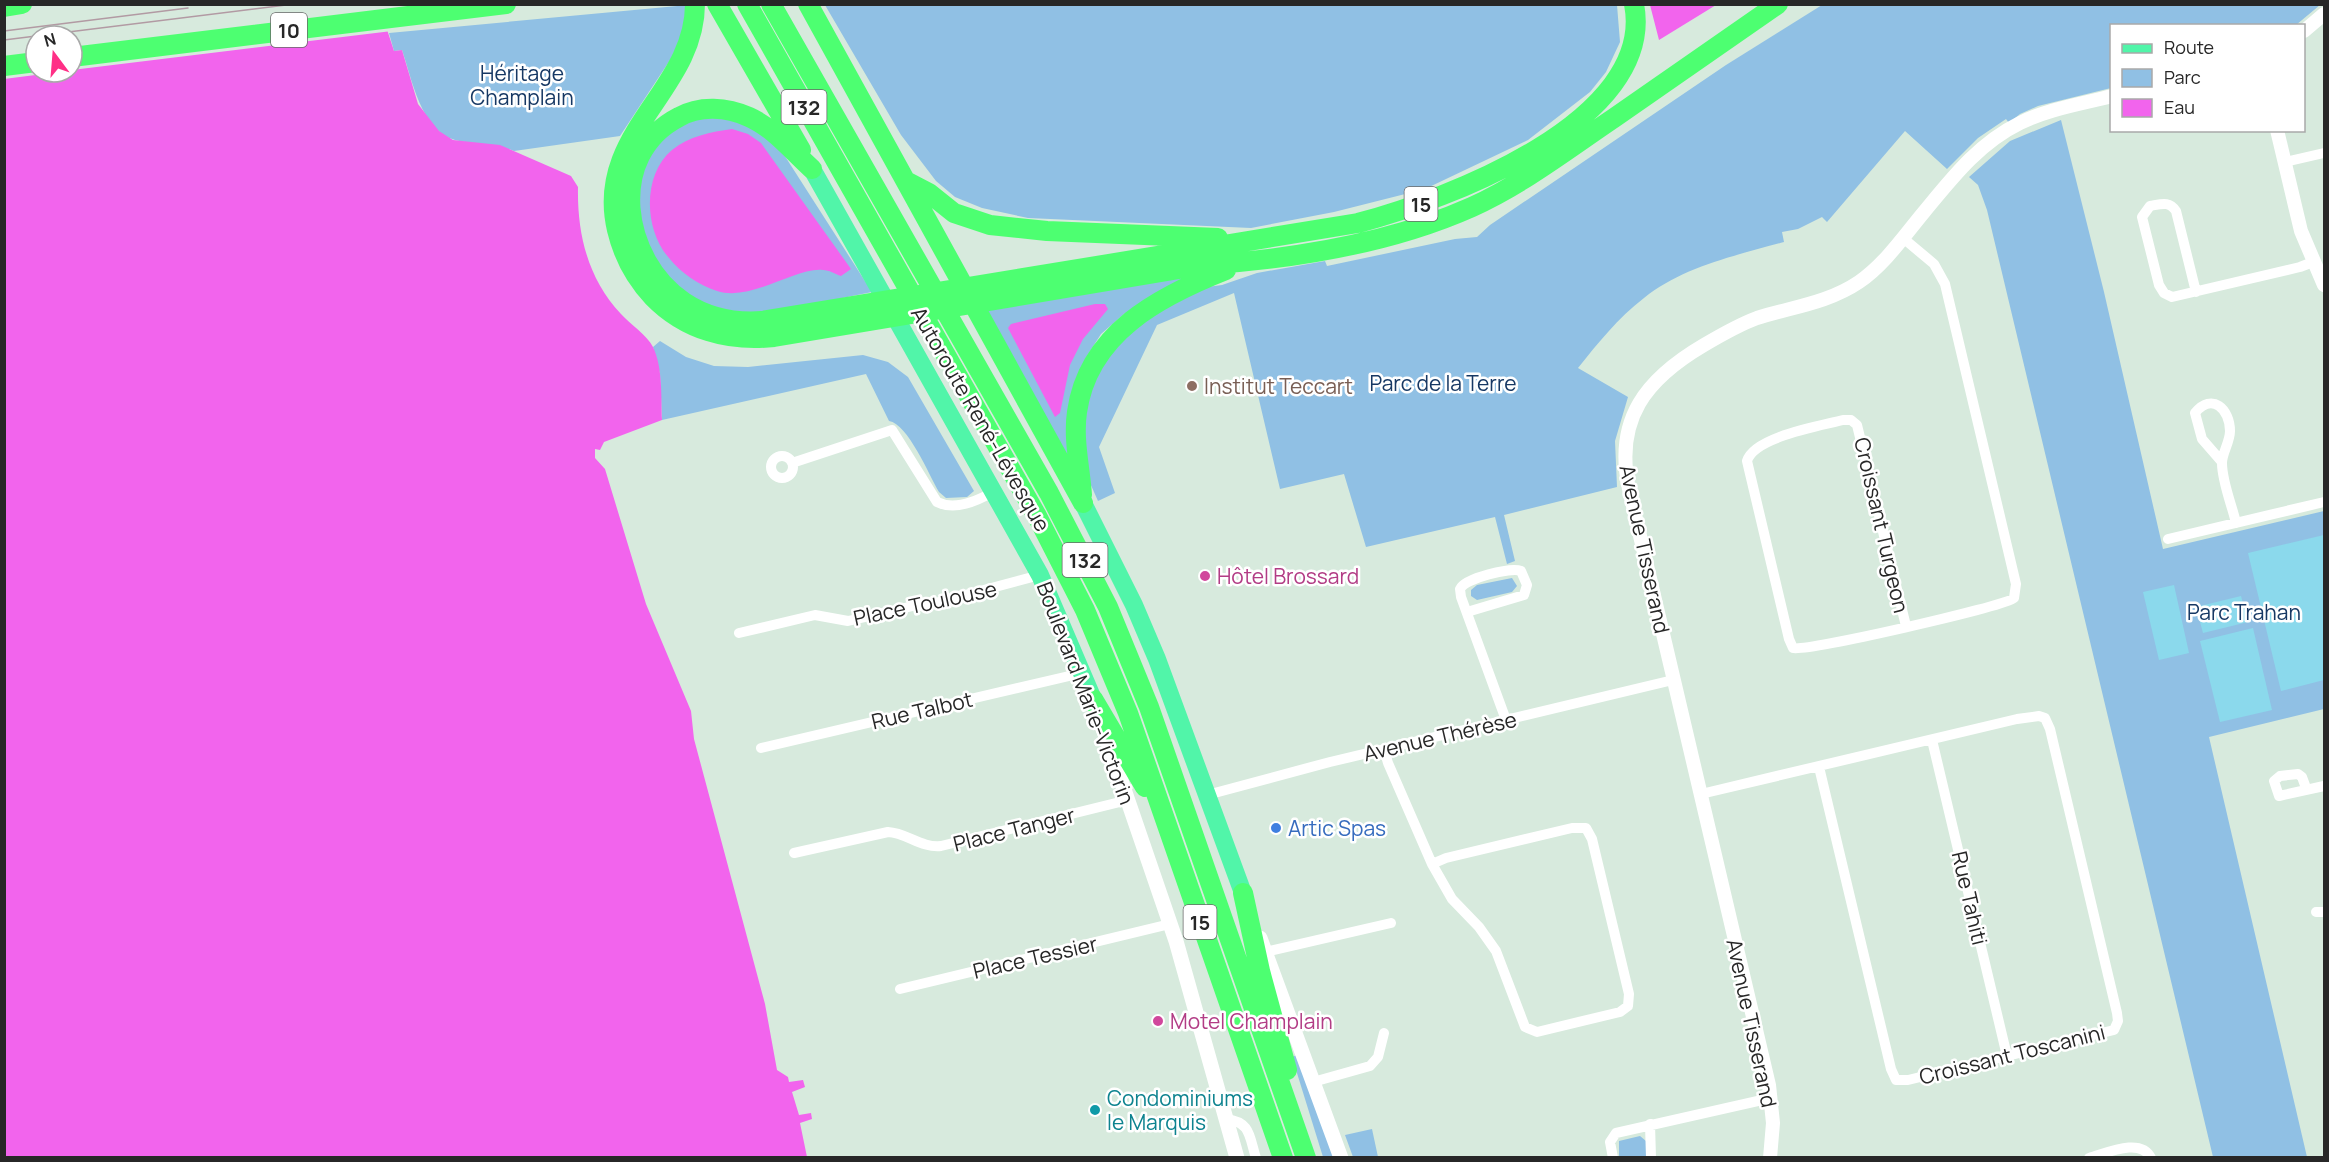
<svg xmlns="http://www.w3.org/2000/svg" width="2329" height="1162" font-family="Manrope,sans-serif">
<style>
.green{fill:#90c0e4}
.pitch{fill:#8bd9ec}
.water{fill:#f264ed;fill-rule:evenodd}
.pier{fill:#d7eadd}
.lines{fill:none;stroke-linecap:round;stroke-linejoin:round}
.minor{stroke:#fff;stroke-width:10}
.tertiary{stroke:#fff;stroke-width:14}
.secondary{stroke:#fff;stroke-width:15}
.primary{stroke:#51f5a9;stroke-width:18}
.motorway{stroke:#4dff71;stroke-width:20}
.tram{stroke:#b29aa3;stroke-width:1.5}
.education-dot{fill:#8d6e63;stroke:#fff;stroke-width:2}
.hotel-dot{fill:#d1479c;stroke:#fff;stroke-width:2}
.shop-dot{fill:#3f7fe0;stroke:#fff;stroke-width:2}
.culture-dot{fill:#0f9aa8;stroke:#fff;stroke-width:2}
.labels{text-anchor:middle;dominant-baseline:central;stroke-width:5;stroke-linejoin:round;paint-order:stroke}
.shield{fill:#fff;stroke:#686868;stroke-width:1.5}
.shield-label{font-size:20px;font-weight:bold;fill:#272727}
.park-label{font-size:21px;fill:#163864;stroke:#fff}
.education-label{font-size:21px;fill:#785e54;stroke:#fff;text-anchor:start}
.street-label{font-size:21px;fill:#272727;stroke:#fff}
.hotel-label{font-size:21px;fill:#b23c85;stroke:#fff;text-anchor:start}
.shop-label{font-size:21px;fill:#366cbe;stroke:#fff;text-anchor:start}
.culture-label{font-size:21px;fill:#0d838f;stroke:#fff;text-anchor:start}
</style>
<rect width="100%" height="100%" fill="#d7eadd"/>
<!-- green -->
<path class="green" d="M688 5 686 30 676 51 620 136 514 151C495 143 475 145 455 140 421 131 412 79 402 50L394 51 389 33Z
M1617 5 1620 42 1606 72 1590 92 1528 140 1425 189 1334 212 1251 228 1028 218 982 208 955 197 936 181 901 135 825 5Z
M1822 5H2320L2296 25 2112 26 2111 88 2038 106 2020 114 2009 123 2006 119 1978 138 1947 169 1905 131 1827 222 1822 217 1798 229 1782 232 1784 242C1737 255 1682 267 1644 298 1618 318 1598 343 1578 368L1628 397 1615 441 1617 487 1504 515 1515 561 1507 564 1495 517 1366 547 1344 474 1280 489 1234 293 1157 325 1099 447 1115 493 1098 501 1090 483 1082 439 1091 383 1126 330 1199 288 1222 285 1257 273 1325 261 1327 266 1455 239 1477 237 1490 225 1726 65Z
M710 114 751 124 781 150 872 292C828 300 767 320 723 310 659 295 622 222 645 163 647 157 649 147 653 142 667 126 691 121 710 114Z
M2061 120 2104 292 2163 549 2324 511V709L2209 737 2307 1157H2213L1987 210 1978 185 1969 177 2010 141Z
M1193 275 1124 314 1101 334 1085 359 1069 465 984 306Z
M660 341 686 357 714 366 748 367 863 355 888 362 908 377 974 491 967 497 946 498 939 492C929 475 908 424 889 421L866 374 662 420 660 374 653 347Z
M1512 578 1517 586 1512 592 1477 600 1471 596V590L1477 585Z
M1297 1055 1334 1157H1323L1292 1057Z
M1372 1129 1378 1157H1353L1345 1135Z
M1640 1136 1646 1141V1157H1619V1141Z"/>
<!-- pitch -->
<path class="pitch" d="M2324 535V680L2281 691 2248 553Z
M2174 585 2189 653 2159 660 2143 592Z
M2241 596 2248 622 2203 633 2196 607Z
M2253 628 2272 710 2220 722 2200 641Z"/>
<!-- water -->
<path class="water" d="M5 5H379L394 51 402 50 418 104 439 131 453 140 500 145 571 176 578 187C577 234 588 279 621 314 630 324 647 335 653 347 663 368 661 397 662 420L604 442 600 450 595 449V458L605 469 646 604 691 711 694 739 765 1004 777 1070 788 1077 789 1082 803 1080 805 1087 792 1092 799 1115 811 1113 812 1119 800 1123 807 1157 5 1158ZM36 36H72V72H36Z
M1650 5 1651 4 1716 5 1659 40Z
M732 129 748 134 761 143 851 269 841 276C835 274 829 270 823 270 795 267 752 302 717 291 699 285 681 273 669 258 644 230 642 175 672 150 689 136 711 132 732 129Z
M1095 304H1105L1108 309 1083 339 1070 365 1060 413 1055 417 1008 328 1011 324Z"/>
<!-- pier -->
<path class="pier" d="M382 4 392 31 72 70V36H36V72H59L4 79 5 5Z"/>
<g class="lines">
<!-- minor -->
<path class="minor" d="M2285 162 2324 153
M1903 238 1934 264 1945 284 2016 584 2014 598C2003 607 1805 652 1793 648L1789 639 1747 461C1754 437 1820 426 1843 420H1851L1857 425 1906 626
M2196 292 2176 211C2169 201 2162 204 2150 206L2142 217 2159 285 2164 293 2172 297 2300 267 2313 262
M771 467a11 11 0 1 1 22 0a11 11 0 1 1-22 0Z
M2222 462 2202 439 2195 413C2212 392 2230 409 2230 431 2230 442 2222 453 2222 463 2222 482 2232 505 2236 523
M792 463 892 430 937 502C955 511 977 501 993 492
M2168 539 2324 502
M1467 612 1524 595 1527 585 1521 571C1511 567 1465 578 1460 589L1461 597 1506 720
M739 633 815 615 848 621 913 606H924L1040 575
M1932 740 2007 1056
M761 748 1082 673
M1384 749 1388 763 1432 864 1452 899 1479 927 1496 951 1525 1027 1537 1032 1620 1012 1628 1006 1629 994 1592 839 1586 828H1572L1446 858 1432 864
M2306 788 2302 777 2298 774 2280 776 2274 781 2279 796 2324 786
M1701 794 2017 719 2039 716 2045 718 2050 729 2117 1013 2118 1021 2114 1030 1908 1080H1896L1891 1069 1819 767
M1207 795 1330 762 1673 680
M794 853 888 832C907 833 921 848 941 846L1128 800
M2316 912H2324
M1265 952 1391 923
M900 989 1170 924
M1313 1082 1370 1066 1378 1057 1384 1033
M1226 1119C1251 1122 1249 1136 1256 1158
M1650 1124 1651 1158
M1613 1158 1610 1142 1616 1133 1771 1098
M2089 1158C2107 1153 2141 1137 2151 1158"/>
<!-- tertiary -->
<path class="tertiary" d="M2304 31 2324 14
M2277 130 2301 231 2324 285
M1770 1158 1773 1123 1769 1085 1629 489C1614 419 1646 379 1704 345 1721 335 1738 325 1757 318 1792 307 1828 303 1859 282 1885 264 1904 236 1924 212 1952 178 1979 143 2020 123 2048 109 2081 104 2112 96"/>
<!-- secondary -->
<path class="secondary" d="M1103 728 1176 941 1237 1158
M1260 938 1341 1158"/>
<!-- primary -->
<path class="primary" d="M812 169 1040 575 1093 699
M1083 503 1134 605 1157 659 1243 893"/>
<!-- motorway -->
<path class="motorway" d="M695 4C695 91 594 133 617 230 623 255 635 278 653 297 685 330 729 342 774 337L1203 265C1294 259 1389 244 1472 207 1523 184 1568 149 1614 118 1668 80 1723 42 1778 4
M717 4 801 150
M747 4 1037 516 1085 610 1128 713 1283 1158
M771 4 1049 493 1108 607 1149 707 1306 1158
M808 4 1083 503
M4 7 22 4
M72 57 506 4
M4 66 36 62
M812 169C792 151 774 128 749 117 727 107 700 105 679 117 605 155 622 261 684 302 708 318 734 323 762 321L1358 223C1446 200 1657 121 1634 4
M906 181 929 193 954 213 990 225 1047 231 1218 238
M1082 495C1080 467 1073 439 1077 412 1088 333 1160 296 1226 270
M1093 699 1145 787
M1243 893 1260 971 1287 1070"/>
<!-- tram -->
<path class="tram" d="M4 31 188 8
M36 36 294 4
M4 40 36 36"/>
</g>
<!-- markers -->
<circle class="education-dot" cx="1192" cy="386" r="6"/>
<g class="hotel-dot">
<circle cx="1205" cy="576" r="6"/>
<circle cx="1158" cy="1021" r="6"/>
</g>
<circle class="shop-dot" cx="1276" cy="828" r="6"/>
<circle class="culture-dot" cx="1095" cy="1110" r="6"/>
<g class="labels">
<!-- shield labels -->
<g class="shield">
<rect x="271" y="13" width="36" height="34" rx="4.5"/>
<rect x="781.5" y="90" width="45" height="34" rx="4.5"/>
<rect x="1404.5" y="187" width="33" height="34" rx="4.5"/>
<rect x="1062.5" y="543" width="45" height="34" rx="4.5"/>
<rect x="1183.5" y="905" width="33" height="34" rx="4.5"/>
</g>
<g class="shield-label">
<text x="289" y="30">10</text>
<text x="804" y="107">132</text>
<text x="1421" y="204">15</text>
<text x="1085" y="560">132</text>
<text x="1200" y="922">15</text>
</g>
<!-- park labels -->
<g class="park-label">
<text x="522" y="73">Héritage<tspan x="522" dy="24">Champlain</tspan></text>
<text x="1443" y="383">Parc de la Terre</text>
<text x="2244" y="612">Parc Trahan</text>
</g>
<!-- education labels -->
<g class="education-label">
<text x="1204" y="386">Institut Teccart</text>
</g>
<!-- street labels -->
<g class="street-label">
<text transform="translate(981 419) rotate(60)">Autoroute René-Lévesque</text>
<text transform="translate(1882 525) rotate(77)">Croissant Turgeon</text>
<text transform="translate(1645 549) rotate(78)">Avenue Tisserand</text>
<text transform="translate(925 603) rotate(-12)">Place Toulouse</text>
<text transform="translate(1086 693) rotate(69)">Boulevard Marie-Victorin</text>
<text transform="translate(922 710) rotate(-13)">Rue Talbot</text>
<text transform="translate(1440 736) rotate(-13)">Avenue Thérèse</text>
<text transform="translate(1014 829) rotate(-14)">Place Tanger</text>
<text transform="translate(1970 898) rotate(77)">Rue Tahiti</text>
<text transform="translate(1035 957) rotate(-13)">Place Tessier</text>
<text transform="translate(1752 1023) rotate(78)">Avenue Tisserand</text>
<text transform="translate(2012 1054) rotate(-14)">Croissant Toscanini</text>
</g>
<!-- hotel labels -->
<g class="hotel-label">
<text x="1217" y="576">Hôtel Brossard</text>
<text x="1170" y="1021">Motel Champlain</text>
</g>
<!-- shop labels -->
<g class="shop-label">
<text x="1288" y="828">Artic Spas</text>
</g>
<!-- culture labels -->
<g class="culture-label">
<text x="1107" y="1098">Condominiums<tspan x="1107" dy="24">le Marquis</tspan></text>
</g>
</g>
<!-- border -->
<rect width="2329" height="1162" fill="none" stroke="#272727" stroke-width="12"/>
<!-- legend -->
<rect x="2110" y="24" width="195" height="108" fill="#ffffff" stroke="#a9a9a9" stroke-width="1.5"/>
<rect x="2122" y="44" width="30" height="9" fill="#51f5a9" stroke="#a9a9a9" stroke-width="1.5"/>
<text x="2164" y="54" font-size="18" fill="#272727">Route</text>
<rect x="2122" y="69" width="30" height="18" fill="#90c0e4" stroke="#a9a9a9" stroke-width="1.5"/>
<text x="2164" y="84" font-size="18" fill="#272727">Parc</text>
<rect x="2122" y="99" width="30" height="18" fill="#f264ed" stroke="#a9a9a9" stroke-width="1.5"/>
<text x="2164" y="114" font-size="18" fill="#272727">Eau</text>
<!-- north arrow -->
<g transform="translate(54 54) rotate(344)"><circle r="28" fill="#ffffff" stroke="#a9a9a9" stroke-width="1.5"/>
<path d="M0-4.5L10 22L0 15L-10 22Z" fill="#ff2f86"/>
<text y="-9" font-size="16" font-weight="bold" text-anchor="middle" fill="#272727">N</text>
</g>
</svg>
